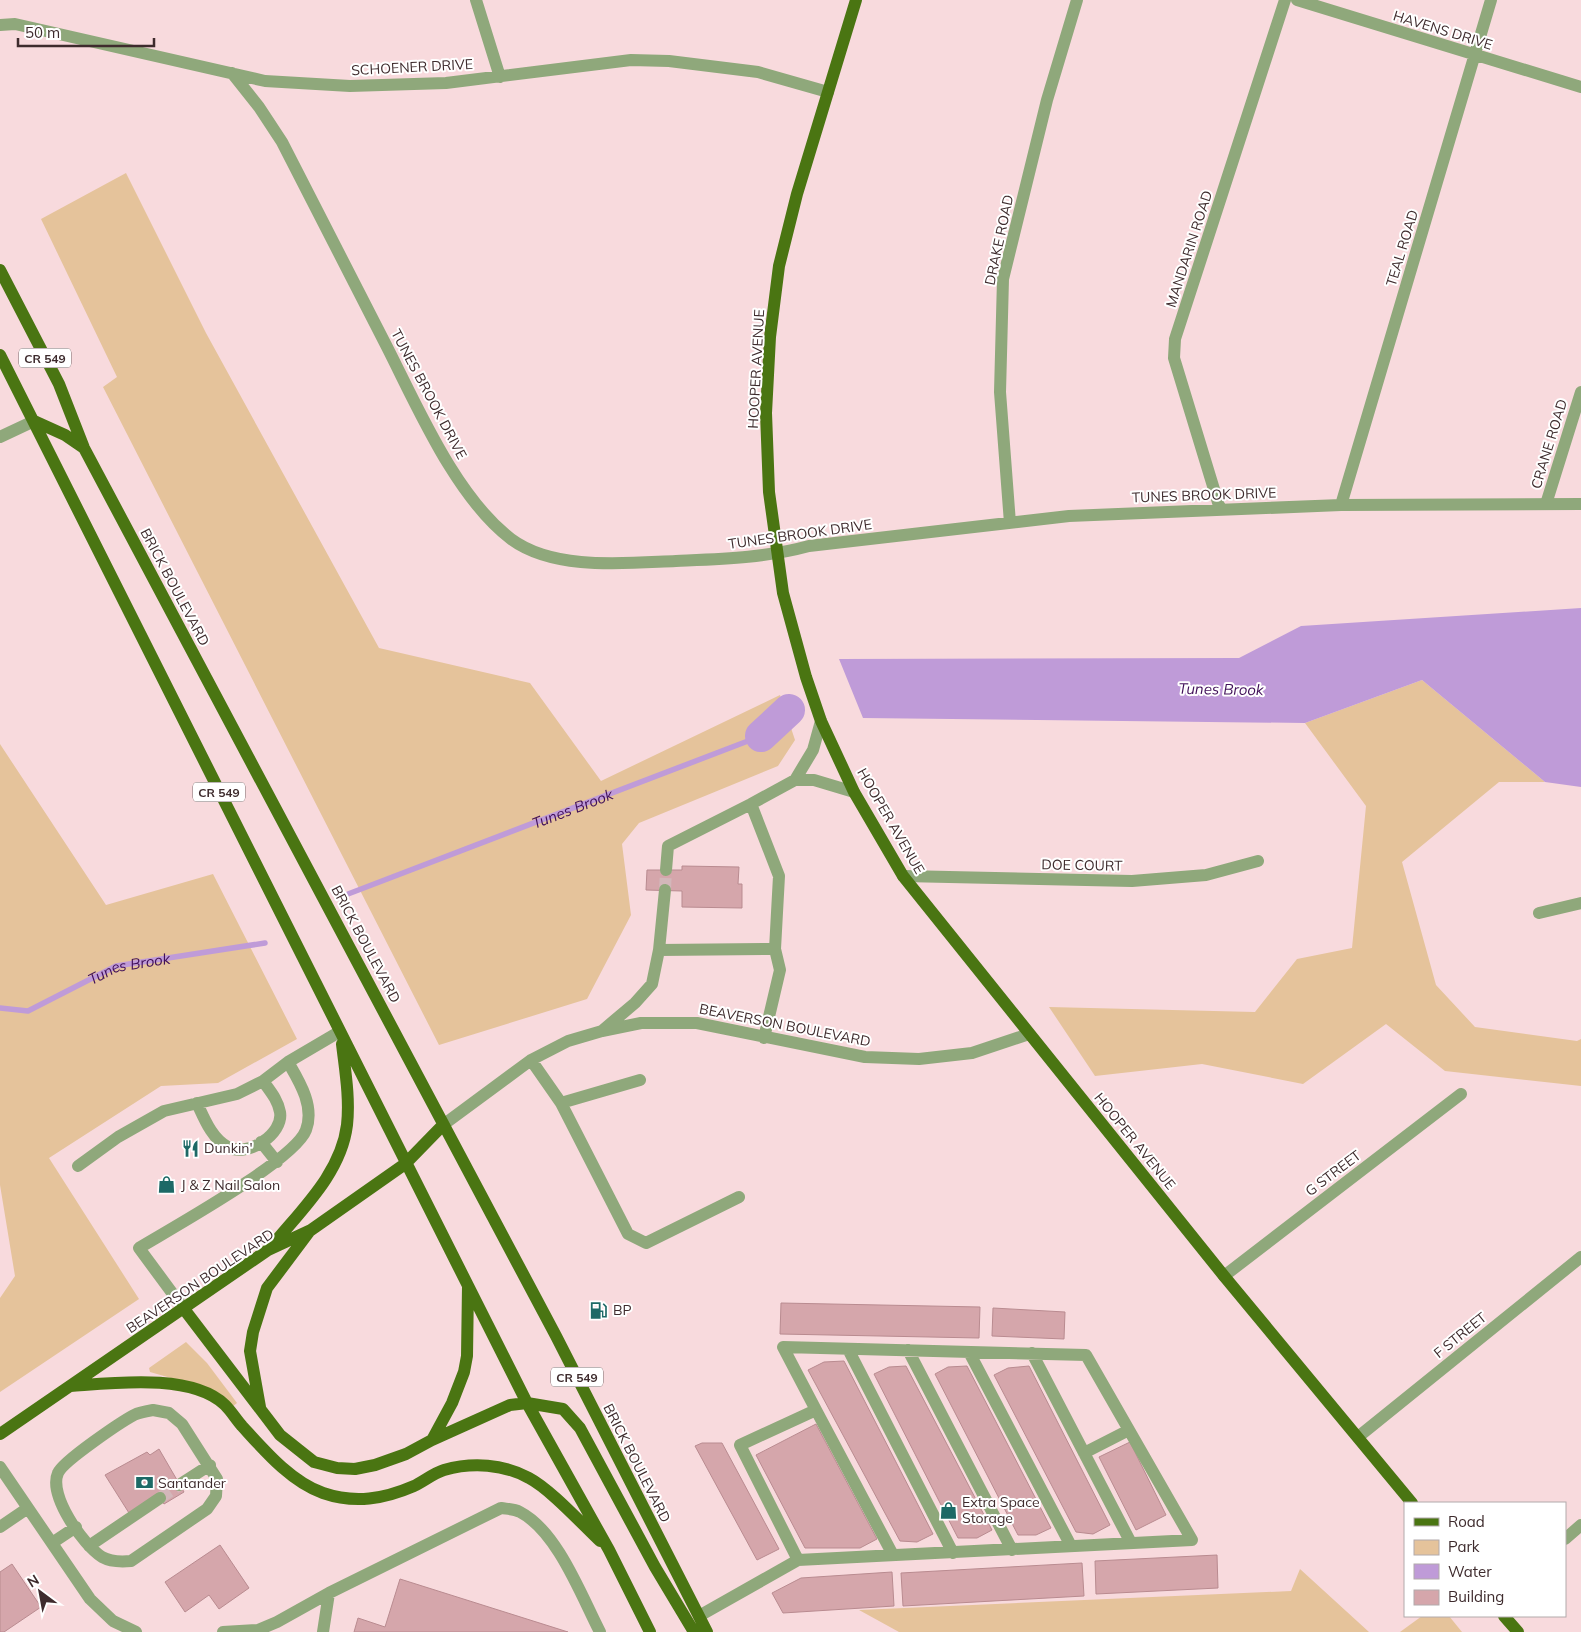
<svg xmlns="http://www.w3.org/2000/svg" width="1581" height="1632" font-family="Mulish,sans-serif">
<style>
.green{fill:#e5c39b}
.water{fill:#bf9bd8}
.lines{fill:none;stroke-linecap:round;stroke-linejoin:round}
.stream{stroke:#bf9bd8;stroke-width:5.5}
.river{stroke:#bf9bd8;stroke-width:32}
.building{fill:#d5a6ab;stroke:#b98b90}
.minor-tunnel{stroke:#d3b7ba;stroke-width:12;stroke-dasharray:12 6;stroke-linecap:butt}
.minor{stroke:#8fa87b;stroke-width:12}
.major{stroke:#4a7512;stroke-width:12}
.labels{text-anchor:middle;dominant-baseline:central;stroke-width:4;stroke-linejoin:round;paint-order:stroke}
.shield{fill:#fff;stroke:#786b6c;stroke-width:1}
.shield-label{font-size:12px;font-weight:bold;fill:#3e2b2d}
.street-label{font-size:14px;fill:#3e2b2d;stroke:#fff}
.poi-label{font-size:14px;fill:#3e2b2d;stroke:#fff;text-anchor:start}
.water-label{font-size:15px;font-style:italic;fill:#400f58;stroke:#fff}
</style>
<rect width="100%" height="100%" fill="#f8dadd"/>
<!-- green -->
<path class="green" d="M126 173 206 333 379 648 530 683 601 781 780 695 795 740 778 766 639 823 622 844 631 915 587 999 439 1045 103 387 117 377 41 219Z
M1422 680 1545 782H1499L1402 862 1436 985 1475 1027 1577 1041 1581 1039V1086L1445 1071 1386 1024 1303 1084 1202 1064 1095 1076 1049 1007 1255 1012 1297 959 1352 948 1366 806 1305 723Z
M0 744 106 905 213 874 297 1039 218 1083 161 1086 49 1158 139 1299 0 1392V1298L15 1276 0 1185Z
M186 1342 207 1363 237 1403 232 1407 199 1386 150 1372 149 1368Z
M1300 1569 1369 1632H899L859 1610 1291 1591Z
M1422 1616H1449L1462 1632H1400Z"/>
<!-- water -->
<path class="water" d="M1581 608V787L1545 782 1422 680 1305 723 863 718 839 659 1239 658 1301 626Z"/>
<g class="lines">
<!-- stream -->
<g class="stream">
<path id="s1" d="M348 894 761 736"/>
<path id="s2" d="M0 1008 28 1011 116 966 265 943"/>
</g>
<!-- river -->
<path class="river" d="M761 736 789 710"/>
</g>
<!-- building -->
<path class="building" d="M682 866 739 867 738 884H742V908L682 907V891L646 890 647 870H682Z
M781 1303 980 1307 979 1338 780 1334Z
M993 1308 1065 1312 1064 1339 992 1336Z
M844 1361 933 1534 917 1542 900 1541 808 1370 824 1362Z
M906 1366 992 1530 977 1538H958L874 1374 889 1367Z
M967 1366 1051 1528 1036 1535H1018L935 1374 948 1367Z
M1029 1366 1110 1525 1093 1534 1076 1532 994 1375 1008 1368Z
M816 1424 877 1539 860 1548H805L756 1455Z
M1130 1442 1166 1515 1136 1530 1099 1457Z
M702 1443H722L779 1549 757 1560 695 1446Z
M159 1449 184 1492 164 1504 158 1495 129 1513 105 1475 147 1452 150 1455Z
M220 1545 249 1588 219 1609 209 1595 185 1612 165 1582Z
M1217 1555 1218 1588 1096 1594 1095 1561Z
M1082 1563 1084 1596 903 1606 901 1573Z
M12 1564 41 1607 4 1632H0V1572Z
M892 1572 894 1606 783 1613 772 1593 801 1578Z
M400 1579 568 1632H354L358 1618 385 1627Z"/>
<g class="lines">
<!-- minor-tunnel -->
<path class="minor-tunnel" d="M665 890 666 870
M160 1498 179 1485"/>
<!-- minor -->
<path class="minor" d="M476 0 500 77
M1297 0 1581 87
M0 25 15 24 265 81 350 86 446 83 631 60 669 61 758 72 828 92
M232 73 259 107 282 142C317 210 352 279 387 347 418 408 456 497 511 539 554 571 626 563 676 561 721 559 765 558 809 546L1069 516 1341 505 1581 504
M0 437 34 421
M1546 504 1581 392
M1341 505 1491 0
M1220 509 1174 358 1175 339 1285 0
M1010 523 1000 392 1003 279 1047 100 1077 0
M795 780 813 750 821 721
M666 870 668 846 751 804
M903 876 1132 881 1206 875 1258 861
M1539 913 1581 903
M659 950 775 949
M603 1030 635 1003 652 984 659 950 665 890
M764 1038 780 970 775 949 779 876 751 804 795 780H814L854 792
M531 1060 561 1103 628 1234 646 1243 739 1197
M197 1103C204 1118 212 1139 228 1147 247 1158 284 1134 280 1112 278 1100 270 1091 263 1081
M561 1103 640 1080
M443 1125 531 1060 568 1041 602 1031 641 1023H697L865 1057 919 1059 972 1053 1029 1034
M261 1142 277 1162
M78 1166 118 1137 164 1111 237 1094 263 1081 288 1062
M1224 1276 1461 1094
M184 1309 139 1248C172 1228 295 1160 306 1130 315 1106 299 1081 288 1062L339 1032
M848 1349 953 1553
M908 1350 1012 1550
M969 1352 1071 1546
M1032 1353 1131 1543
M153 1410 169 1413 182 1424 217 1479 216 1496 207 1509 131 1561C121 1562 111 1562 102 1557 83 1545 48 1495 58 1473 63 1461 121 1422 134 1415 140 1412 147 1411 153 1410Z
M816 1410 893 1555
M1358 1437 1581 1257
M1084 1453 1129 1430
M0 1467 90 1599 113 1621 136 1632
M179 1485 210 1465
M0 1527 28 1508
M1565 1539 1581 1525
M52 1543 76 1527
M89 1546 160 1498
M699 1616 798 1560 1192 1540 1086 1355 783 1347 816 1410 740 1445 798 1560
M223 1632 258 1630 277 1622 329 1593 501 1508C507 1509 514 1509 520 1512 557 1531 581 1595 600 1632
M323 1632 329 1593"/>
<!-- major -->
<path class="major" d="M856 0 797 194 779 266 770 337 766 413 769 492 783 593 806 677 821 721 854 792 903 876 1224 1276 1412 1503
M0 270 59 384 84 448 556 1336 707 1632
M0 355 527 1403 609 1550 650 1632
M34 421 65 435 84 448
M271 1247C300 1211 341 1174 347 1125 350 1098 345 1070 342 1044
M184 1309 280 1435 314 1462 337 1468 355 1469 375 1465 406 1454 432 1440 452 1403 464 1372 467 1356 468 1286
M71 1386C113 1383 192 1373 225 1405 231 1411 236 1419 242 1426 264 1450 291 1482 323 1493 355 1504 384 1499 414 1486 424 1481 434 1473 444 1470 472 1462 504 1464 529 1478 550 1489 581 1523 600 1541
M260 1407 250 1351 253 1332 267 1288 309 1232
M0 1434 268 1250 311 1230 405 1164 443 1125
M432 1440 510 1405 527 1403 563 1409 580 1428 655 1567 694 1632
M1504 1616 1518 1632"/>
</g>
<!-- icons -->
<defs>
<symbol id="restaurant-bare" viewBox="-9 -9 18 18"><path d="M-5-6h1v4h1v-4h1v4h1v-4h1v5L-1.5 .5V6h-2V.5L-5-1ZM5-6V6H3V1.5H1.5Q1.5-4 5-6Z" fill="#1d6966" stroke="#fff" stroke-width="2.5" paint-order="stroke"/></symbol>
<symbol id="shop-bare" viewBox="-9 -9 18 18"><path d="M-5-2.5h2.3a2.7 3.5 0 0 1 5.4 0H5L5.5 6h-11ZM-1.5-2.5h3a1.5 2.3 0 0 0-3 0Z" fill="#1d6966" stroke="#fff" stroke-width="2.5" paint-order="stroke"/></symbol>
<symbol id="fuel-bare" viewBox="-9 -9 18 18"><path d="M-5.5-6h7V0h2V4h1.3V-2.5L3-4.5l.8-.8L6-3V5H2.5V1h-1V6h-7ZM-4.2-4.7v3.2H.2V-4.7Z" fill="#1d6966" stroke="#fff" stroke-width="2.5" paint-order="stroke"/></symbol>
<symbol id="bank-bare" viewBox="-9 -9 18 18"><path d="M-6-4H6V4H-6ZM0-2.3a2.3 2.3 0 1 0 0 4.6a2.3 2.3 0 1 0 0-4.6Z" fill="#1d6966" stroke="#fff" stroke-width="2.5" paint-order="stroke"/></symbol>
</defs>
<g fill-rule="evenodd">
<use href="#restaurant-bare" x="178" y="1136" width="25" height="25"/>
<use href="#shop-bare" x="154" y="1172" width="25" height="25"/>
<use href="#fuel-bare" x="586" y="1298" width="25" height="25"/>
<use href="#bank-bare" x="132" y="1470" width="25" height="25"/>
<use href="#shop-bare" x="936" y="1498" width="25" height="25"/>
</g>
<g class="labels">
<!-- shield labels -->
<g class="shield">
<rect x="19" y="348.5" width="52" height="19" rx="4"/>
<rect x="193" y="782.5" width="52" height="19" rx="4"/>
<rect x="551" y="1367.5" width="52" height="19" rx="4"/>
</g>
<g class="shield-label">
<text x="45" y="358">CR 549</text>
<text x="219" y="792">CR 549</text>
<text x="577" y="1377">CR 549</text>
</g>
<!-- street labels -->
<g class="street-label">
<text transform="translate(1443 30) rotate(17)">HAVENS DRIVE</text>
<text transform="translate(412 67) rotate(-3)">SCHOENER DRIVE</text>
<text transform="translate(999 240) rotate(-78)">DRAKE ROAD</text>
<text transform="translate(1402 248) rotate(-73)">TEAL ROAD</text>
<text transform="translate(1189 249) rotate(-72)">MANDARIN ROAD</text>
<text transform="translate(756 369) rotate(-87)">HOOPER AVENUE</text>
<text transform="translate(429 394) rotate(62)">TUNES BROOK DRIVE</text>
<text transform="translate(1549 444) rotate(-73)">CRANE ROAD</text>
<text transform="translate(1204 495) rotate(-2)">TUNES BROOK DRIVE</text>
<text transform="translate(800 534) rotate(-8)">TUNES BROOK DRIVE</text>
<text transform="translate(175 587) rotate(62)">BRICK BOULEVARD</text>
<text transform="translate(891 821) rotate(60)">HOOPER AVENUE</text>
<text transform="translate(1082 865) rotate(1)">DOE COURT</text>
<text transform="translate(366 944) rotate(62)">BRICK BOULEVARD</text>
<text transform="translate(785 1025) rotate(11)">BEAVERSON BOULEVARD</text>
<text transform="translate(1135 1141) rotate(51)">HOOPER AVENUE</text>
<text transform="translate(1333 1173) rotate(-37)">G STREET</text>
<text transform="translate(200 1281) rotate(-34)">BEAVERSON BOULEVARD</text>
<text transform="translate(1460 1335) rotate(-39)">F STREET</text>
<text transform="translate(637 1463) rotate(63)">BRICK BOULEVARD</text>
</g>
<!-- poi labels -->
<g class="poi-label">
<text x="204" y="1148">Dunkin'</text>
<text x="181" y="1185">J &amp; Z Nail Salon</text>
<text x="613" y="1310">BP</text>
<text x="158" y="1483">Santander</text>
<text x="962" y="1502">Extra Space<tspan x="962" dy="16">Storage</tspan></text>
</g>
<!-- water labels -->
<g class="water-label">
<text transform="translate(1221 689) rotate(1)">Tunes Brook</text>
<text stroke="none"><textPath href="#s1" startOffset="240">Tunes Brook</textPath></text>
<text stroke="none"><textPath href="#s2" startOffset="139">Tunes Brook</textPath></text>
</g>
</g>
<!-- legend -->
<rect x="1404" y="1502" width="162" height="115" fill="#ffffff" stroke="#b2aaab"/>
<rect x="1414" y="1518" width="25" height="8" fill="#4a7512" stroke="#b2aaab"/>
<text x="1448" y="1527" font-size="15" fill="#3e2b2d">Road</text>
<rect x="1414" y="1540" width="25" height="15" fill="#e5c39b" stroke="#b2aaab"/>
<text x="1448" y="1552" font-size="15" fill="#3e2b2d">Park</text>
<rect x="1414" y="1564" width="25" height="15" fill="#bf9bd8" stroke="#b2aaab"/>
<text x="1448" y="1577" font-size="15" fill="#3e2b2d">Water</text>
<rect x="1414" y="1590" width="25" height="15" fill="#d5a6ab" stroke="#b2aaab"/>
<text x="1448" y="1602" font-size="15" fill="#3e2b2d">Building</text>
<!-- north arrow -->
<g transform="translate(40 1592) rotate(328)" stroke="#ffffff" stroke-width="4" paint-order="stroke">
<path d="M0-4L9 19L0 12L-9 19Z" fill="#3e2b2d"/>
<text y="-8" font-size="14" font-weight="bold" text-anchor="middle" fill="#3e2b2d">N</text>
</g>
<!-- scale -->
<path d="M18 38v8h136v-8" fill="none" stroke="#3e2b2d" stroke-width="2.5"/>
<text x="25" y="38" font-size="15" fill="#3e2b2d" stroke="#ffffff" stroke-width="4" paint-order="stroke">50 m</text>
</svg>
